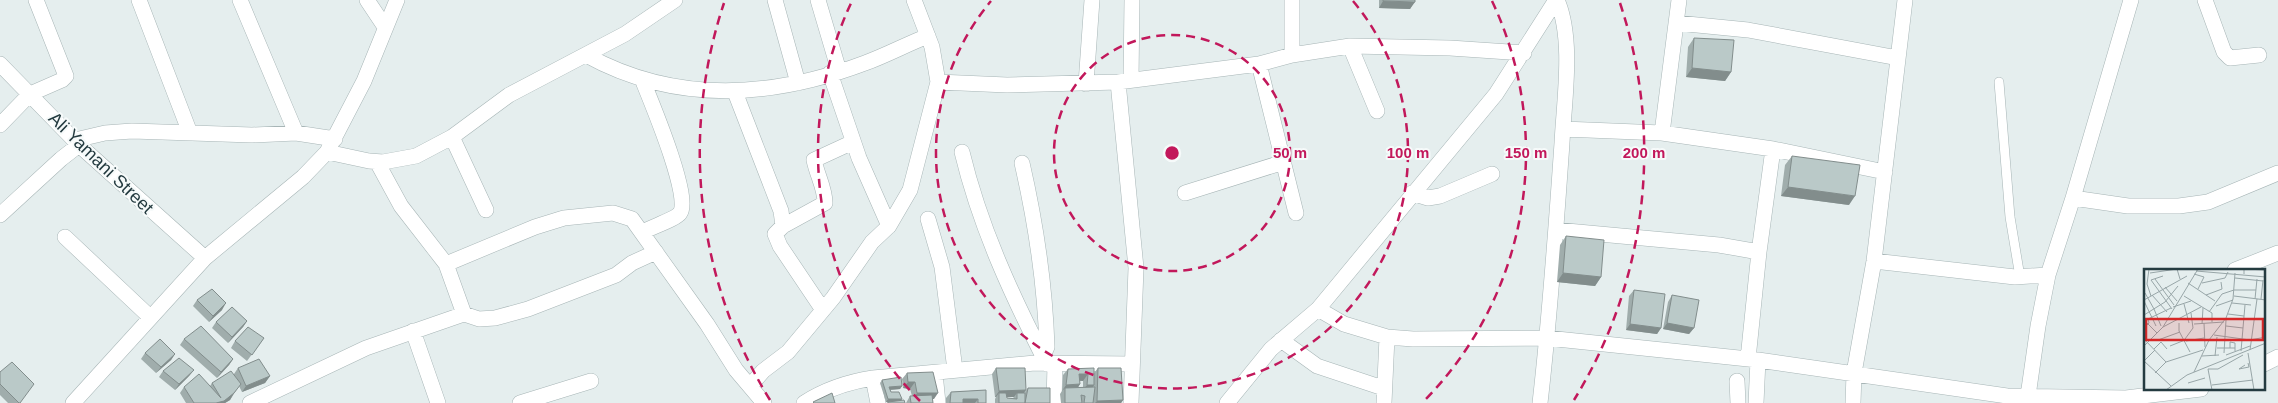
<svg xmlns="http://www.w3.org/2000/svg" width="2278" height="403" font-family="Arial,sans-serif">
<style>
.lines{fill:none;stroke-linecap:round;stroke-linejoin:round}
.lane-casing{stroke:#a7b5b6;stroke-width:10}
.street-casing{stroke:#a7b5b6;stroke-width:16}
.lane{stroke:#fff;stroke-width:9}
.street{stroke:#fff;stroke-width:15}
.wall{fill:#a0adac;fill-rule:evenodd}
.shaded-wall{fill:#828d8c}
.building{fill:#bac9c8;stroke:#828d8c}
.ring{fill:none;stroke:#c2185b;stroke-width:2.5;stroke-dasharray:9 6}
.labels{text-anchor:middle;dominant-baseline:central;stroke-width:4;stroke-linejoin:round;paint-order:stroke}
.street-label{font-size:18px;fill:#243b40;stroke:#f6fafa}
.inset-road{fill:none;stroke:#98a6a8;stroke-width:1}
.view{fill:#d62828;fill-opacity:0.15;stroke:#d62828;stroke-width:2.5}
.inset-edge{fill:none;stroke:#243b40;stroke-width:2.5}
.centre{fill:#c2185b;stroke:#f6fafa;stroke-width:2.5}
.ring-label{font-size:15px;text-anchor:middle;font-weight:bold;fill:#c2185b;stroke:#f6fafa;stroke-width:4;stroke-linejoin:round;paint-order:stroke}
</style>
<rect width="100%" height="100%" fill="#e5eeee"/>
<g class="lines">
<defs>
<path id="lane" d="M1999 82 2010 217 2020 277"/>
<path id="street" d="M139 0 190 133
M240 0 296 133
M367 0 385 27
M775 0 798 83
M818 0 839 71
M1292 0V55
M2205 0 2224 52 2230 58 2259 55
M1677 23 1748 30 1898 58
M1350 46 1377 111
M586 55C675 104 772 98 865 63 887 55 907 44 928 36
M0 64 79 145 205 258
M1259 64 1296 213
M830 73 859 158 889 226
M642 79C650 99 692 198 680 213 676 219 651 227 643 232
M1131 80 1132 0
M938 82 1007 85 1118 82 1259 64 1292 55 1350 46 1450 48 1524 53
M1118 82 1136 268 1131 403
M1086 84 1092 0
M735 92 781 211 783 226 775 234 780 246 823 310
M0 125 30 94 62 80 66 76 36 0
M1563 129 1662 133 1773 149 1885 172
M1662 133 1679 0
M452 137 486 210
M75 140 105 133 132 131 252 135 296 133 335 139
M327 152 369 161 383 162 416 156 452 137 509 95 625 34 675 0
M962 152C980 227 1012 296 1047 364
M377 162 401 206 446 264 464 314
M1022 163C1036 224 1045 284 1047 347L1043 356
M1185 193 1284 162
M1412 193 1428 198 1440 196 1492 174
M2073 198 2128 206H2179L2208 202 2278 173
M0 215 61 159 79 145
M928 219 942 267 955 370
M783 226 825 203C825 188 817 175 814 160L853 142
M1556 230 1719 245 1759 252
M65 237 150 317
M1874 261 2015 277 2048 275
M446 264 535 227 564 218 613 213 632 219 707 324 736 370 764 403
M2235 270 2278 253
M1318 309 1344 324 1387 337 1413 339 1547 338 1758 360 2007 396 2126 398 2201 389
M413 331 438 403
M1281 340 1317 366 1383 388
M1748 359 1759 252 1773 149
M2264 364 2278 357
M935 373 938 403
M873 378 878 403
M1737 381 1738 403
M751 385 763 371 788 352 833 298 872 242 889 226 910 190 938 82 932 47 914 0
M73 403 205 258 303 177 327 152 364 81 397 0
M250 403 366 348 464 314 479 319 495 318 528 309 616 275 632 263 656 252
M520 403 591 381
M804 403C826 389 847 382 873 378L1035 363 1131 364
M1054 403 1055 364
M1227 403 1271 349 1318 309 1496 94 1556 0
M1384 403 1387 337
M1540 403C1550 316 1556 230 1562 143 1564 101 1574 39 1557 0
M1756 403 1758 360
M1853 403 1854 373 1874 261 1905 0
M2027 403 2038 326 2048 275 2073 198 2131 0"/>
</defs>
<!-- lane casing -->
<use href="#lane" class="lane-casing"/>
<!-- street casing -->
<use href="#street" class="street-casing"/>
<!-- lane -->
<use href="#lane" class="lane"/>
<!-- street -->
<use href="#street" class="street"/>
</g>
<!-- wall -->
<path class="wall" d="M1379 0H1415L1410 9 1379 8Z
M1694 38 1731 72 1725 81 1686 77 1688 47Z
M1792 156 1849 205 1781 196 1785 165Z
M1566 236 1601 277 1595 286 1557 282 1560 245Z
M1634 290 1661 328 1657 334 1626 330 1629 296Z
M1672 295 1694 328 1689 334 1663 329 1668 302Z
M197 300 222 310 209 322 193 306Z
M247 321 243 327 228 343 212 328 216 322Z
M264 338 247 361 231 348 235 341Z
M184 339 233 359 229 365 217 378 180 345Z
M145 353 175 354 171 360 156 373 141 359Z
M238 368 270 376 265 383 242 392 239 386 230 400 225 403H186L180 393 184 387 210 386 212 383 234 374Z
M996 368 1024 393 1028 388 1050 403H995V399L996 397H995L992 374ZM1007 397H1014L1013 398H1007Z
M1098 368 1123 400 1121 403H1061L1060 394 1062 391 1063 375 1068 369 1094 373ZM1080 381H1083V387H1078L1080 384Z
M194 370 189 376 175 390 159 377 163 371Z
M0 372 20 403H8L0 395Z
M907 373 934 399H933V403H906L910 396H912L910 389 903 388 902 379Z
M882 380 902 386 900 389 890 390 891 392 902 399 901 400 905 403H887L888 402H886L880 383Z
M986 390V403H946V398L951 392Z"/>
<!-- shaded-wall -->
<path class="shaded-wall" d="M1383 1 1415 2 1410 9 1379 8Z
M1692 68 1731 72 1725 81 1686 77Z
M1788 187 1855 196 1849 205 1781 196Z
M1563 273 1601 277 1595 286 1557 282Z
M226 303 222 310 209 322 213 316Z
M247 321 243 327 228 343 232 337Z
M1667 323 1694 328 1689 334 1663 329Z
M1630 324 1661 328 1657 334 1626 330Z
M175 354 171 360 156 373 161 367Z
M233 359 229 365 217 378 221 372Z
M194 370 189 376 175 390 179 384Z
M1079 374H1088L1083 381 1075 380Z
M270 376 265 383 242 392 246 386Z
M908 382H915L910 389 903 388Z
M1080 384 1076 391 1065 388 1062 391 1066 385Z
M1087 385H1094L1090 391H1082Z
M902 386 900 389 887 390 889 387Z
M1026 390 1022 396 1017 393 1014 397H999V393L996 397H995L999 391Z
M234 393 230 400 225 403H216Z
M917 393H938L934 399H913Z
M888 399H902L900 402H886Z
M963 399H978L975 403H960Z
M1123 400 1121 403H1095L1097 401Z"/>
<!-- building -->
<path class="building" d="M1383 0H1415V2L1383 1Z
M1694 38 1734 40 1731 72 1692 68Z
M1792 156 1860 165 1855 196 1788 187Z
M1566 236 1604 240 1601 277 1563 273Z
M212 289 226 303 213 316 197 300Z
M1634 290 1665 294 1661 328 1630 324Z
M1672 295 1699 300 1694 328 1667 323Z
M232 307 247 321 232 337 216 322Z
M201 326 233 359 221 372 184 339Z
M248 327 264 338 252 355 235 341Z
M160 339 175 354 161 367 145 353Z
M179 358 194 370 179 384 163 371Z
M259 359 270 376 246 386 238 368Z
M12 362 34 384 20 403H19L0 384V372Z
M996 368H1025L1026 390 999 391Z
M1094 368V385H1087L1088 374H1079L1080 384 1066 385 1068 369Z
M1098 368H1121L1123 400 1097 401Z
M231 371 241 384 234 393 224 401 216 403H194L184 387 199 374 221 398 212 383Z
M933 372 938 393H917L915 382H908L907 373Z
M901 377 902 386 889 387 891 392H899L902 399H888L882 380Z
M1095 387 1093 403H1084L1085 396 1081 395 1082 403H1065V388Z
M1028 388H1050V403H1025Z
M986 390V403H978V399H963V403H950L951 392Z
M832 393 835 403H814L813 402Z
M999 393H1006L1007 398 1017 399V393H1025V403H999Z
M932 395 933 403H911L910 396Z
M904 400 905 403H888V402Z"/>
<!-- distance rings -->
<g class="ring">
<circle cx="1172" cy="153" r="118"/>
<path d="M1353 1A236 236 0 1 1 991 1"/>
<path d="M920 401A354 354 0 0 1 852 1M1492 1A354 354 0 0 1 1424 401"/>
<path d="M770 400A472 472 0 0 1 724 3M1620 3A472 472 0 0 1 1574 400"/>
</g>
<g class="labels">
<!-- street labels -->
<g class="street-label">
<text transform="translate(101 163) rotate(44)">Ali Yamani Street</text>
</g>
</g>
<!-- overview -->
<g transform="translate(2144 269)">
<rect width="121" height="121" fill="#e5eeee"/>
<path class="inset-road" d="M5 0 3 15 7 27M52 2 122 8M6 4 33 0 36 10M50 5 60 8 54 20M100 5V0L122 1M19 7 7 11 28 40M91 9 119 12M11 10 30 36M44 14 71 32M58 14 81 9 84 3M21 18 33 32M90 21H112M1 24 10 40M8 26 23 43M62 26 78 20 77 13M40 27 68 44V53M90 27 122 31M111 30 113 10M117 30 119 11M0 31 43 7M0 32 12 57M88 34 107 36M40 35 45 54M72 37 89 31M29 38 47 32M10 40 17 57M65 43 78 25 90 21M84 45 100 47M0 46 21 33 34 17M0 51 13 64M35 54V62L46 83M60 54 61 78M50 55 80 53M58 55 59 39M82 57 99 59M19 58 57 38M0 59 5 54 4 50 27 39M70 66 106 71 122 68M0 70 22 93M41 70 49 59 47 44M14 71 36 63M42 72 60 69M0 77 19 58 54 0M26 77 41 71M73 79H91V82M86 79V73L91 74V79M10 80 17 73 23 80M106 81 113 30M97 82 101 36M80 84 82 51M104 84 110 121M82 86 106 77M58 87 75 86M71 87 73 68M0 92 11 81M0 92 27 117M101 96 95 100 105 98 104 94M64 100H74L99 86M64 100 68 121M50 103 65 71 82 49 89 30 91 4M11 104 22 93 59 81M44 114 61 109M68 116 109 111M22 121 43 106 122 74"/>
<path class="view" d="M2 50H119V71H2Z"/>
<rect width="121" height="121" class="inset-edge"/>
</g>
<circle cx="1172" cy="153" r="8" class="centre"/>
<g class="ring-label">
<text x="1290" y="158">50 m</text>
<text x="1408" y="158">100 m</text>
<text x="1526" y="158">150 m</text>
<text x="1644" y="158">200 m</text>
</g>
</svg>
